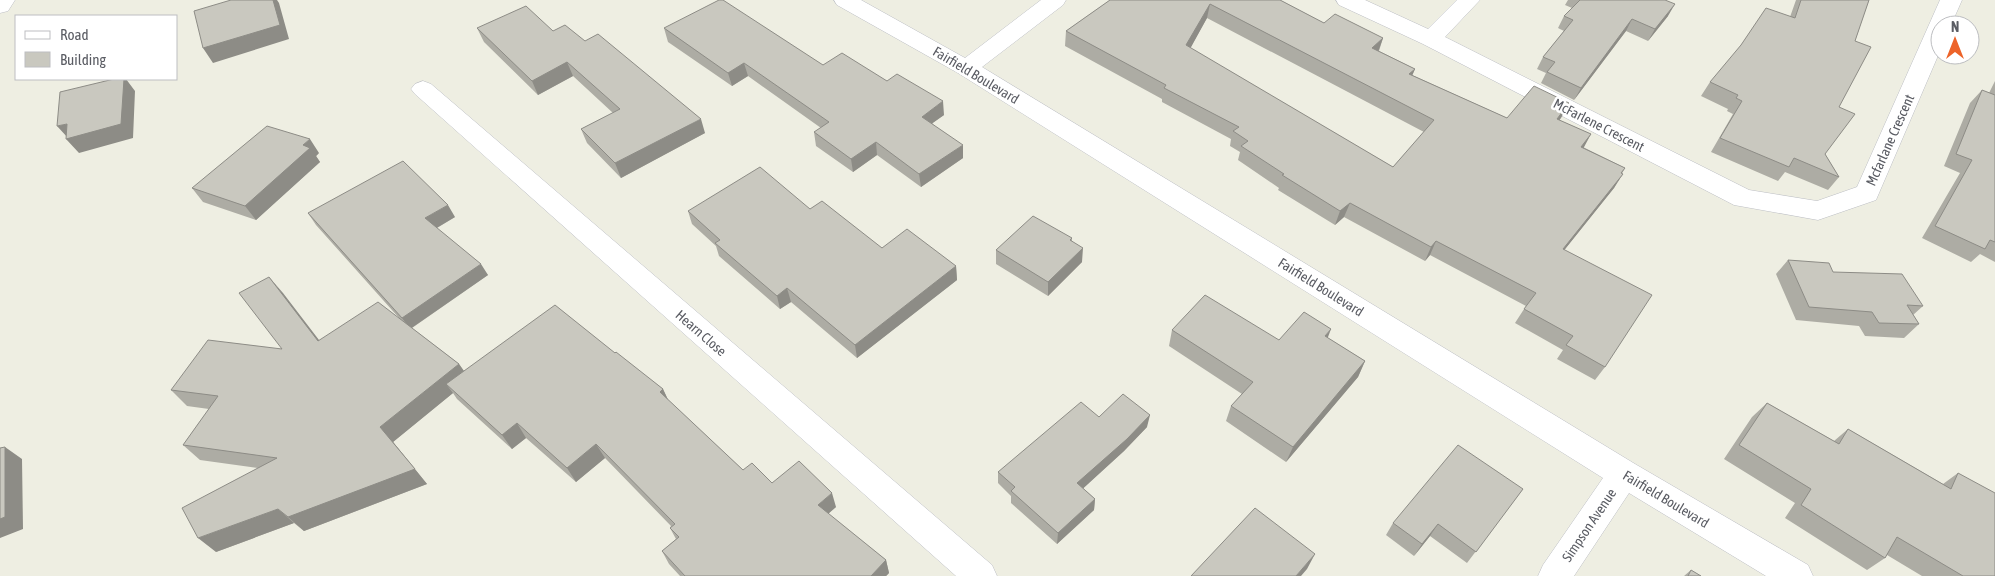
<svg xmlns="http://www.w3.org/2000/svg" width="1995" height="576" font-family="'Asap Condensed',sans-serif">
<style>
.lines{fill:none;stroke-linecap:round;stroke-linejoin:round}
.minor-casing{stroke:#bcbec4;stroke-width:1}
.minor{fill:#fff;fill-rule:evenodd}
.wall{fill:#adaca4;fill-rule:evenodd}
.shaded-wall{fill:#8d8c86}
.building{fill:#c9c8bf;stroke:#8d8c86;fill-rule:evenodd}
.labels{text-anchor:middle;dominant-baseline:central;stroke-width:5;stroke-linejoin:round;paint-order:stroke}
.street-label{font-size:14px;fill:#5a5c63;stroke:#fff}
</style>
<rect width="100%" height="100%" fill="#eeeee2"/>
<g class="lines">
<defs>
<path id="minor" d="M0 0H15L8 11 0 13Z
M834 0H861L965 58 1041 0H1066L1063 5 982 67 1635 464 1808 565 1813 576H1766L1629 493 1574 576H1538L1543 565 1603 478 958 73 837 5Z
M1336 0H1365L1428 29 1457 0H1480L1445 37 1749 190 1817 201 1857 187 1940 0H1962L1951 25H1940V51L1876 200 1818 220 1734 205 1423 44 1339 5Z
M423 81 431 84 992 565 997 576H956L415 94 411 89 415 84Z"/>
</defs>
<!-- minor casing -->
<use href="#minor" class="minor-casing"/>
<!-- minor -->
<use href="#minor" class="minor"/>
</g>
<!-- wall -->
<path class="wall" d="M1110 0H1280L1324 23 1383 38 1379 51 1415 69 1412 75 1507 118 1569 103 1559 120 1591 134 1583 147 1625 168 1614 188 1564 250 1605 367 1595 380 1557 359 1563 350 1515 323 1526 306 1430 255 1425 261 1344 217 1335 225 1278 190 1279 188 1238 160 1240 152 1230 146 1231 139 1162 102V99L1065 46 1066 31ZM1207 18 1424 132 1393 167 1190 48Z
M1568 0H1665L1668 16 1648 41 1626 31 1574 100 1541 83 1546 73 1537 69 1543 57 1564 31 1558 28 1564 16 1572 8 1565 5Z
M1796 0H1869L1855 41 1839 107 1825 154 1839 177 1828 190 1785 172 1778 181 1711 152 1733 114 1727 111 1728 109 1701 96 1710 82 1790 17Z
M477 28 553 31 705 133 621 178 587 143 581 129 613 113 573 76 538 95 484 42Z
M664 28 887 81 944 115 932 123 963 158 921 187 877 155 853 172 816 146 814 132 821 128 748 76 732 86 668 42Z
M1995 81V262L1980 254 1971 262 1922 238 1960 173 1944 166 1970 103 1982 90 1989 93Z
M319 153 316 156 320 162 256 220 203 202 192 188Z
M810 209 882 248 956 266 957 280 857 358 791 302 780 309 719 256 716 246 692 224 688 211Z
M308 213 455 217 437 228 488 275 412 328 459 364 464 371 615 353 663 389 668 400 743 470 772 483 836 507 828 514 886 560 889 573 886 576H680L669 564 662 551 676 539 670 528 671 526 605 458 576 482 526 438 512 449 457 399 453 393 393 442 427 484 304 531 294 523 216 552 258 468 200 460 183 445 209 409 187 406 171 390 282 349 269 277 319 341 400 319 316 225Z
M1072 238V241L1082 262 1048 296 996 264V250Z
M1788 260 1833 272 1923 306 1913 315 1919 324 1904 338 1865 336 1859 326 1796 320 1776 274Z
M1172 330 1279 340 1328 338 1365 361 1358 377 1286 462 1226 421 1231 406 1242 394 1169 346Z
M1767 403 1834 441 1848 429 1943 484 1958 473 1995 576H1922L1887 555 1885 558 1867 570 1785 518 1795 503 1724 459 1752 417Z
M1099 417 1147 427 1124 451 1083 488 1095 499 1094 510 1057 544 1011 503V496L998 483V472Z
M1523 489 1467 563 1430 536 1414 556 1386 535 1393 523Z
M1691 570 1701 576H1684Z"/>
<!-- shaded-wall -->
<path class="shaded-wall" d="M273 0H277L279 3 289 39 213 63 203 48Z
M1210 4 1207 18 1184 60 1186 45Z
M1675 4 1668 16 1648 41 1655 29Z
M1632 19 1626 31 1574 100 1581 88Z
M1383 38 1378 52 1372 48Z
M567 62 573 76 538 95 532 81Z
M744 63 748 76 732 86 728 73Z
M1415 69 1409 83V74Z
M124 79H126L135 91 133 138 79 153 66 139 68 138 57 126 67 124Z
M943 101 944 115 923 130 922 117Z
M1569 103 1561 118 1550 133 1557 119Z
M701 119 705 133 621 178 615 163Z
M1591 134 1583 149 1581 147Z
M310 139 319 153 316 156 320 162 256 220 245 206 303 145Z
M876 142 877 155 853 172 851 159Z
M963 145V158L921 187 919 174Z
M1623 174 1614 188 1554 263 1563 249Z
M1350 203 1344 217 1335 225 1340 211Z
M448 205 455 217 433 230 425 218Z
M1436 241 1430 255 1425 261 1431 247Z
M1083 248 1082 262 1048 296V282Z
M481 264 488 275 410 329 402 318Z
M956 266 957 280 857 358 855 345Z
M269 277 283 293 332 357 318 341Z
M787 288 791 302 780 309 777 296Z
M1331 329 1325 345V336Z
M1365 361 1358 377 1286 462 1293 447Z
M459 364 470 380 446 384 453 393 393 442 427 484 304 531 288 517 380 427Z
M663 389 670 404 660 392Z
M1150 415 1147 427 1124 451 1076 495 1077 483Z
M517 423 526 438 512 449 502 435Z
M596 444 605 458 576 482 567 468Z
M5 447 22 459 23 529 0 538V519Z
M832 493 836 507 822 519 818 505Z
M1095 499 1094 510 1057 544 1058 533Z
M278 509 294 523 216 552 198 538Z
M1438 524 1430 536 1414 556 1422 544Z
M1315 554 1307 569 1301 576H1296Z
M886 560 889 573 886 576H871Z"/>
<!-- building -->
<path class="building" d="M231 0H273L280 25 203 48 194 11Z
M719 0H723L823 65 842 53 887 81 897 74 943 101 922 117 963 145 919 174 876 142 851 159 814 132 829 122 744 63 728 73 664 28Z
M1110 0H1280L1324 23 1335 14 1383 38 1372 48 1415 69 1409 74 1507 118 1534 86 1569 103 1557 119 1591 134 1581 147 1625 168 1621 173 1623 174 1563 249 1652 295 1605 367 1566 345 1573 336 1524 309 1536 293 1436 241 1431 247 1350 203 1340 211 1282 175 1284 174 1241 146 1248 141 1233 131 1239 127 1164 88 1166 85 1066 31ZM1210 4 1434 120 1393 167 1186 45Z
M1580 0H1665L1675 4 1655 29 1632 19 1581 88 1547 72 1555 62 1543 57 1573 20 1564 16Z
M1801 0H1869L1855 41 1871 47 1839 107 1855 114 1825 154 1839 177 1794 158 1789 167 1720 138 1742 101 1736 98 1738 95 1710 82 1741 45 1766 8 1795 18Z
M526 6 553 31 565 25 585 41 598 34 701 119 615 163 581 129 620 109 567 62 532 81 477 28Z
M114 79H124L121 124 66 139 67 124 57 126 60 92Z
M1982 90 1995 95V242L1990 240 1985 249 1935 226 1972 160 1956 154Z
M267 126 310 139 303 145 310 148 245 206 192 188Z
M403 161 448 205 425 218 481 264 402 318 308 213Z
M760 167 810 209 822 201 882 248 907 229 956 266 855 345 787 288 777 296 715 243 720 240 688 211Z
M1033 216 1072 238 1070 240 1083 248 1048 282 996 250Z
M1788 260 1829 263 1833 272 1902 274 1923 306 1907 305 1919 324 1879 323 1872 312 1809 307Z
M269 277 318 341 378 302 459 364 380 427 415 469 288 517 278 509 198 538 182 508 277 458 183 445 218 396 171 390 208 340 282 349 239 293Z
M1205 295 1279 340 1304 312 1331 329 1325 336 1365 361 1293 447 1231 406 1253 382 1172 330Z
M555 305 615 353 616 352 663 389 660 392 743 470 752 463 772 483 799 461 832 493 818 505 886 560 871 576H685L662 551 679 537 670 528 675 524 596 444 567 468 517 423 502 435 446 384Z
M1123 394 1150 415 1127 439 1077 483 1095 499 1058 533 1011 491 1015 487 998 472 1081 402 1099 417Z
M1767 403 1839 444 1848 429 1951 489 1958 473 1995 493V576H1963L1897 537 1885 558 1801 505 1811 489 1739 445Z
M1458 445 1523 489 1476 552 1438 524 1422 544 1393 523Z
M5 447V517L0 519V448Z
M1255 508 1315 554 1296 576H1191Z
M1691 570 1701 576H1688Z"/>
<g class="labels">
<!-- street labels -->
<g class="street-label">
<text transform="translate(976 75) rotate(31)">Fairfield Boulevard</text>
<text transform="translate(1599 125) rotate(27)">McFarlene Crescent</text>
<text transform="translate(1890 140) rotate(-66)">Mcfarlane Crescent</text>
<text transform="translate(1321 287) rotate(32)">Fairfield Boulevard</text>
<text transform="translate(701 333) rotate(41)">Hearn Close</text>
<text transform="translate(1666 499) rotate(31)">Fairfield Boulevard</text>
<text transform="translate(1589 525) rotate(-56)">Simpson Avenue</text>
</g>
</g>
<!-- legend -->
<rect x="15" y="15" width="162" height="65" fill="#ffffff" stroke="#bdbec1"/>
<rect x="25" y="31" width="25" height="8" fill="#ffffff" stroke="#bdbec1"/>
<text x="60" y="40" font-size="15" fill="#5a5c63">Road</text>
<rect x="25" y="52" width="25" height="15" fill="#c9c8bf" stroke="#bdbec1"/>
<text x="60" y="65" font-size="15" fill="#5a5c63">Building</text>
<!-- north arrow -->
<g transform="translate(1955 40)"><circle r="24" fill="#ffffff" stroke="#bdbec1"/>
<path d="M0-4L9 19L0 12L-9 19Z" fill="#ed6329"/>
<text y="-8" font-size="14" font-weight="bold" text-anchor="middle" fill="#5a5c63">N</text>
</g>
</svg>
